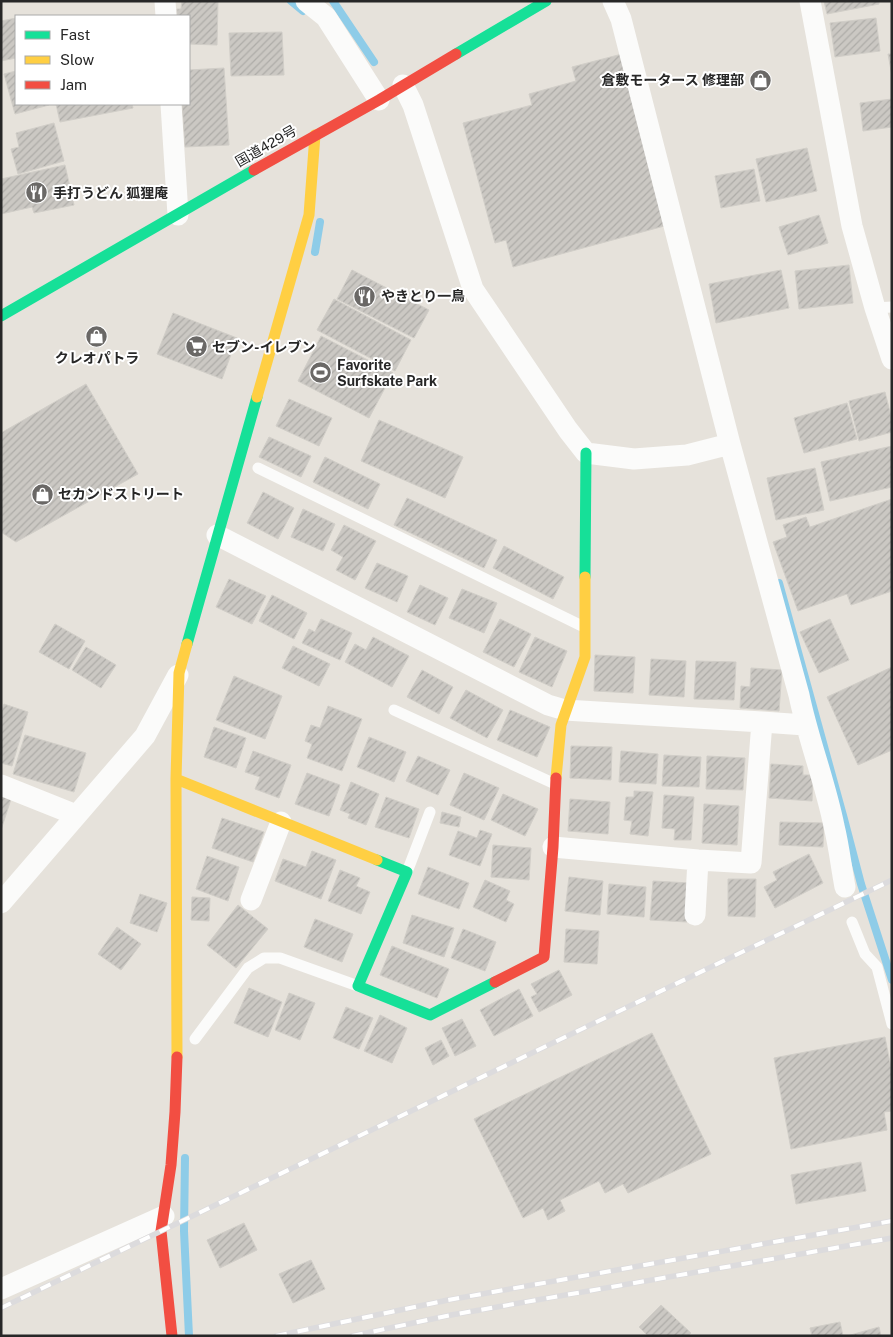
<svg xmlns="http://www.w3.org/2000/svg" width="893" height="1337" font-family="'Public Sans','Noto Sans JP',sans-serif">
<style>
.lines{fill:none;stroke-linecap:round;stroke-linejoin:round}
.stream{stroke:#8ecce8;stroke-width:8}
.building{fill:url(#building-hatch);stroke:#d1cec8}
.lane{stroke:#fbfbfa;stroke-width:11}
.street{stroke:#fbfbfa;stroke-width:21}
.fast{stroke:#16e098;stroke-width:11}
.slow{stroke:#ffcf43;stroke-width:11}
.jam{stroke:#f24e42;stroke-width:11}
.rail-casing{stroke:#dcdbdd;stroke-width:5.5}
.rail{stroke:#fff;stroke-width:4;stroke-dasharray:11;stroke-linecap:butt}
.labels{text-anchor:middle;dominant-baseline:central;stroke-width:4;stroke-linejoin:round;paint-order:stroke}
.poi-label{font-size:14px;font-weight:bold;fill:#272727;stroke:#fff;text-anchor:start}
.street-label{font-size:14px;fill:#272727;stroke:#fff}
</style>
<defs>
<pattern id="building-hatch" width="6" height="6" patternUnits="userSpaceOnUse" patternTransform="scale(1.25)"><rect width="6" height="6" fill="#cbc8c3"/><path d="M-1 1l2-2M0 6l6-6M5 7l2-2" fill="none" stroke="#aeaca8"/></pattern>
</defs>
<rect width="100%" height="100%" fill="#e6e2db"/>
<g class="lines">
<!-- stream -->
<path class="stream" d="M291 1 303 11
M333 1 374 62
M315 252 320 222
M779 583 844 819 861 884 892 980
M185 1158 184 1231 189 1336"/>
</g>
<!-- building -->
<path class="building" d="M182 1H218L217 45 189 44V16H177V9H181Z
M824 1H879V4L827 14Z
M16 18V58L1 61V21Z
M876 18 880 51 835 57 830 23Z
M282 32 284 75 231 76 229 33Z
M622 54 668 225 513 267 506 240 495 243 463 123 532 105 529 94 576 81 572 67Z
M888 54H892V76Z
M224 68 229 145 185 147 182 104H189V70Z
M16 71V104H49V105L15 114 4 74Z
M892 99V127L863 131 860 103Z
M56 104H132L133 108 60 122Z
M54 123 64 161 18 174 11 149 19 147 16 133Z
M807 148 817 191 766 202 756 159Z
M65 165 74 205 34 213 32 207 1 214V179Z
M754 169 760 201 721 208 715 176Z
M819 215 828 243 788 255 779 227Z
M849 265 853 303 799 309 795 271Z
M352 270 429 310 414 338 337 299Z
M781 270 789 308 716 323 709 284Z
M334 299 411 340 395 371 317 330Z
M173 313 237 338 222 379 157 354Z
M321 336 393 373 369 418 298 381Z
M86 384 138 474 16 542 1 532V433Z
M885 392 892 420V432L859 441 849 401Z
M289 399 332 418 319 446 276 426Z
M847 403 857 439 804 453 794 418Z
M379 420 463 457 445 498 361 461Z
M269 437 311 456 301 477 259 457Z
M892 446V487L830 501 821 462Z
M325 457 380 484 368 509 313 482Z
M815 468 824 510 776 520 767 478Z
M263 492 294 508 278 539 247 523Z
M407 498 497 540 484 568 394 525Z
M892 499V591L851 605 847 594 798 611 773 542 787 537 783 525 806 517 810 527Z
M303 509 335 524 323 551 291 537Z
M344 525 376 541 355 580 336 570 343 557 331 550Z
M504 546 564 577 553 599 493 568Z
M377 563 408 576 397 602 365 588Z
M229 579 266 596 252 624 216 607Z
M420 585 448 598 435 625 407 612Z
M462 589 497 603 484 633 449 618Z
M272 595 307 613 294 639 259 621Z
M321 619 352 633 340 660 302 643 309 629 315 632Z
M500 619 531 634 514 667 483 652Z
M830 619 849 660 819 673 800 632Z
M55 624 85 641 69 669 39 652Z
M373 637 409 656 392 687 345 662 355 644 366 650Z
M535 637 567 651 552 687 519 672Z
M293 646 330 664 319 686 282 668Z
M86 647 116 665 101 688 72 670Z
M595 655 635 657 633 693 594 691Z
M651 659 686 661 684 697 649 695Z
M696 661 736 662 734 700 694 699Z
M892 667V750L858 765 827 697Z
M751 668 782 670 779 711 740 708 741 686 750 687Z
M422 670 453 687 439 714 407 697Z
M234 676 282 696 265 739 216 720Z
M466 690 503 710 487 738 450 718Z
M4 704 28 712 12 766 1 763V713Z
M328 706 362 719 342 771 307 758 312 744 305 741 311 725 320 728Z
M510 710 550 727 537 757 497 740Z
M214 727 246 738 236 768 204 757Z
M25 735 86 753 74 792 13 774Z
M369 737 406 752 394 782 357 767Z
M571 746 612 747 611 780 570 778Z
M253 751 291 765 279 798 255 789 260 777 245 772Z
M621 751 658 754 656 784 619 782Z
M664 755 701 757 699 787 662 786Z
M418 756 450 770 438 795 406 781Z
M707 756 745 758 743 790 706 789Z
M771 764 803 766V775H813L812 801 769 798Z
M307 773 340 785 329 816 295 804Z
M464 773 499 788 484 820 450 805Z
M351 782 379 794 366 825 348 818 350 814 340 810Z
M634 791 653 792 648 836 630 834 632 821 624 820 626 797H634Z
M1 793 12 796 1 830Z
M503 794 538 809 525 836 491 820Z
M664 795 694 797 691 840H674L675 829 662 828Z
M386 797 419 809 409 838 375 827Z
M570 799 610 802 608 834 568 831Z
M704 804 739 806 737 845 702 843Z
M442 812 461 817 459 827 440 823Z
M222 818 264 832 253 862 212 848Z
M780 822 824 823 823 847 779 845Z
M480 830 492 834 480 866 449 855 458 831 477 838Z
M493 845 531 848 529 880 491 877Z
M312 851 336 860 321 899 275 881 283 859 306 867Z
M809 854 823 883 775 908 764 887 777 880 773 872Z
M207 856 239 867 228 901 196 889Z
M428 867 469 883 459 909 418 894Z
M340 870 360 878 356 886 370 892 361 914 328 901Z
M569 877 603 881 600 915 565 911Z
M728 879H756L755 917 728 916Z
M485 880 510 891 506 900 514 904 506 922 473 907Z
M653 881 690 883 687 922 650 920Z
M609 884 646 887 644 917 607 914Z
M140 894 167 903 157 932 130 923Z
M192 897 210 898 209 921 191 920Z
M238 905 268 929 236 968 207 945Z
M412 915 454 928 444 957 403 943Z
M315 919 353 934 342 962 304 947Z
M117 927 141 944 121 970 98 954Z
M463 929 496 942 485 971 451 958Z
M566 929 599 931 597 964 564 962Z
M392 946 449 969 437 998 380 975Z
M559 970 572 995 539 1012 531 997 537 994 531 984Z
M249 988 282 1002 268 1037 234 1023Z
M519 989 533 1016 494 1036 480 1010Z
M289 993 315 1003 300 1040 275 1030Z
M346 1007 373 1018 359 1049 333 1038Z
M380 1015 407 1028 392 1063 364 1051Z
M462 1019 476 1046 455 1056 442 1028Z
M652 1033 711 1154 628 1193 623 1184 605 1193 599 1181 560 1200 565 1211 548 1220 543 1208 523 1218 474 1119Z
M885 1037 892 1073V1111L884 1112 887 1130 791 1149 774 1058Z
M441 1040 449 1056 433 1065 425 1048Z
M861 1162 866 1191 796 1204 791 1175Z
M244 1223 257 1250 220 1268 207 1240Z
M311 1260 325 1289 293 1303 279 1274Z
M661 1305 691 1333 688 1336H648L639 1327Z
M840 1322 843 1336H812L810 1328Z
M879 1327 881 1336H847Z"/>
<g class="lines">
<!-- lane -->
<path class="lane" d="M875 308 892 307
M258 468 584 627
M394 710 555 784
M407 872 430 812
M852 922 865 954 877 967 892 1024
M195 1039 248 968 264 958H280L358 986"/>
<!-- street -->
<path class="street" d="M165 1 166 16
M306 1 326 17 379 100
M613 1 621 19 730 444 799 695C808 739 825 781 834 826 839 846 841 866 845 887
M810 1 852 226 875 308 892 359
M403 85 413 105 473 289 568 430 586 453 634 459 687 455 730 444
M171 104 178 215
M217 535 548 705 565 710 762 722 751 863 698 860 553 847
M762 722 805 725
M1 785 76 815
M251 900 281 822
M1 903 145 736 178 675
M695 915 698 860
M1 1289 164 1216"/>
<!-- fast -->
<path class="fast" d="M456 54 546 1
M1 316 254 170
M585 577 586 453
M187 644 257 397
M377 860 407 872 358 986 430 1015 495 982"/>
<!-- slow -->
<path class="slow" d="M257 397 309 215 315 135
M556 778 561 725 585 657V577
M176 779 377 860
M177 1057 176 779 179 673 187 644"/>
<!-- jam -->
<path class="jam" d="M254 170 379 100 456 54
M495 982 544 957 553 847 556 778
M172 1336 161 1231 171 1165 175 1112 177 1057"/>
<defs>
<path id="rail" d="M1 1308 892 880
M276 1336 448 1300 892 1221
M352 1336 451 1315 892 1238"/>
</defs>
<!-- rail casing -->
<use href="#rail" class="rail-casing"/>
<!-- rail -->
<use href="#rail" class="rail"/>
</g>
<!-- icons -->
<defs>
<symbol id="shop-disc" viewBox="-11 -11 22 22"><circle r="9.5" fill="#6a6866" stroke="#fff"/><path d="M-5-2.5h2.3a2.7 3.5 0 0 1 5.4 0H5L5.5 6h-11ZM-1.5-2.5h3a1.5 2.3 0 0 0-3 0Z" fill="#fff"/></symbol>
<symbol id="restaurant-disc" viewBox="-11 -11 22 22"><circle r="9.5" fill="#6a6866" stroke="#fff"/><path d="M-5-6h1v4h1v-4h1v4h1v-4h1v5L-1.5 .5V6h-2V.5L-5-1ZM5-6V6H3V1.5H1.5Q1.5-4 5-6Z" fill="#fff"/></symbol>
<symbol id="supermarket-disc" viewBox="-11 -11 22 22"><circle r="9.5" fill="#6a6866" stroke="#fff"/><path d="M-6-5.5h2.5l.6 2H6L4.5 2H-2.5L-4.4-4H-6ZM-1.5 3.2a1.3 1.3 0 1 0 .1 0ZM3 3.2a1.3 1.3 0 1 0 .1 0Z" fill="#fff"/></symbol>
<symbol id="stadium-disc" viewBox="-11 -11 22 22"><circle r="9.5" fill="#6a6866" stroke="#fff"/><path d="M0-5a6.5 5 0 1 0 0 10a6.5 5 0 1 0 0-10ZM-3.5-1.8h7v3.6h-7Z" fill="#fff"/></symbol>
</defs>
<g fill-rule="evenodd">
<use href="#shop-disc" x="748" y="68" width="25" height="25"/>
<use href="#restaurant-disc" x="24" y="180" width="25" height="25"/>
<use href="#restaurant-disc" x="352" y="284" width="25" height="25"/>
<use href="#shop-disc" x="84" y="324" width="25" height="25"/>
<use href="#supermarket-disc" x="184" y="334" width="25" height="25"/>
<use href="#stadium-disc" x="308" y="360" width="25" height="25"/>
<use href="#shop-disc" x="30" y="482" width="25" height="25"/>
</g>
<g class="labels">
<!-- poi labels -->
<g class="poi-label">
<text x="744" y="80" text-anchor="end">倉敷モータース 修理部</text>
<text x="53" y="193">手打うどん 狐狸庵</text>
<text x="381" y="296">やきとり一鳥</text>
<text x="212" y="347">セブン-イレブン</text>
<text x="97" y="358" text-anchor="middle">クレオパトラ</text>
<text x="337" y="365">Favorite<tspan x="337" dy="16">Surfskate Park</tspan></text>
<text x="58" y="494">セカンドストリート</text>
</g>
<!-- street labels -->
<g class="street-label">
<text transform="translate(266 146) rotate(-30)">国道429号</text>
</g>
</g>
<!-- border -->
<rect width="893" height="1337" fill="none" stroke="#272727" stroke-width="5"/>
<!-- legend -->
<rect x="15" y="15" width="175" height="90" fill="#ffffff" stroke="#a9a9a9"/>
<rect x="25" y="31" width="25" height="8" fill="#16e098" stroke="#a9a9a9"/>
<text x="60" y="40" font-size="15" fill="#272727">Fast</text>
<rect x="25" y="56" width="25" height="8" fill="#ffcf43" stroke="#a9a9a9"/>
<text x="60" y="65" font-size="15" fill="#272727">Slow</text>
<rect x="25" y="81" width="25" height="8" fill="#f24e42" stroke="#a9a9a9"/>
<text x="60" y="90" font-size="15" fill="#272727">Jam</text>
</svg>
